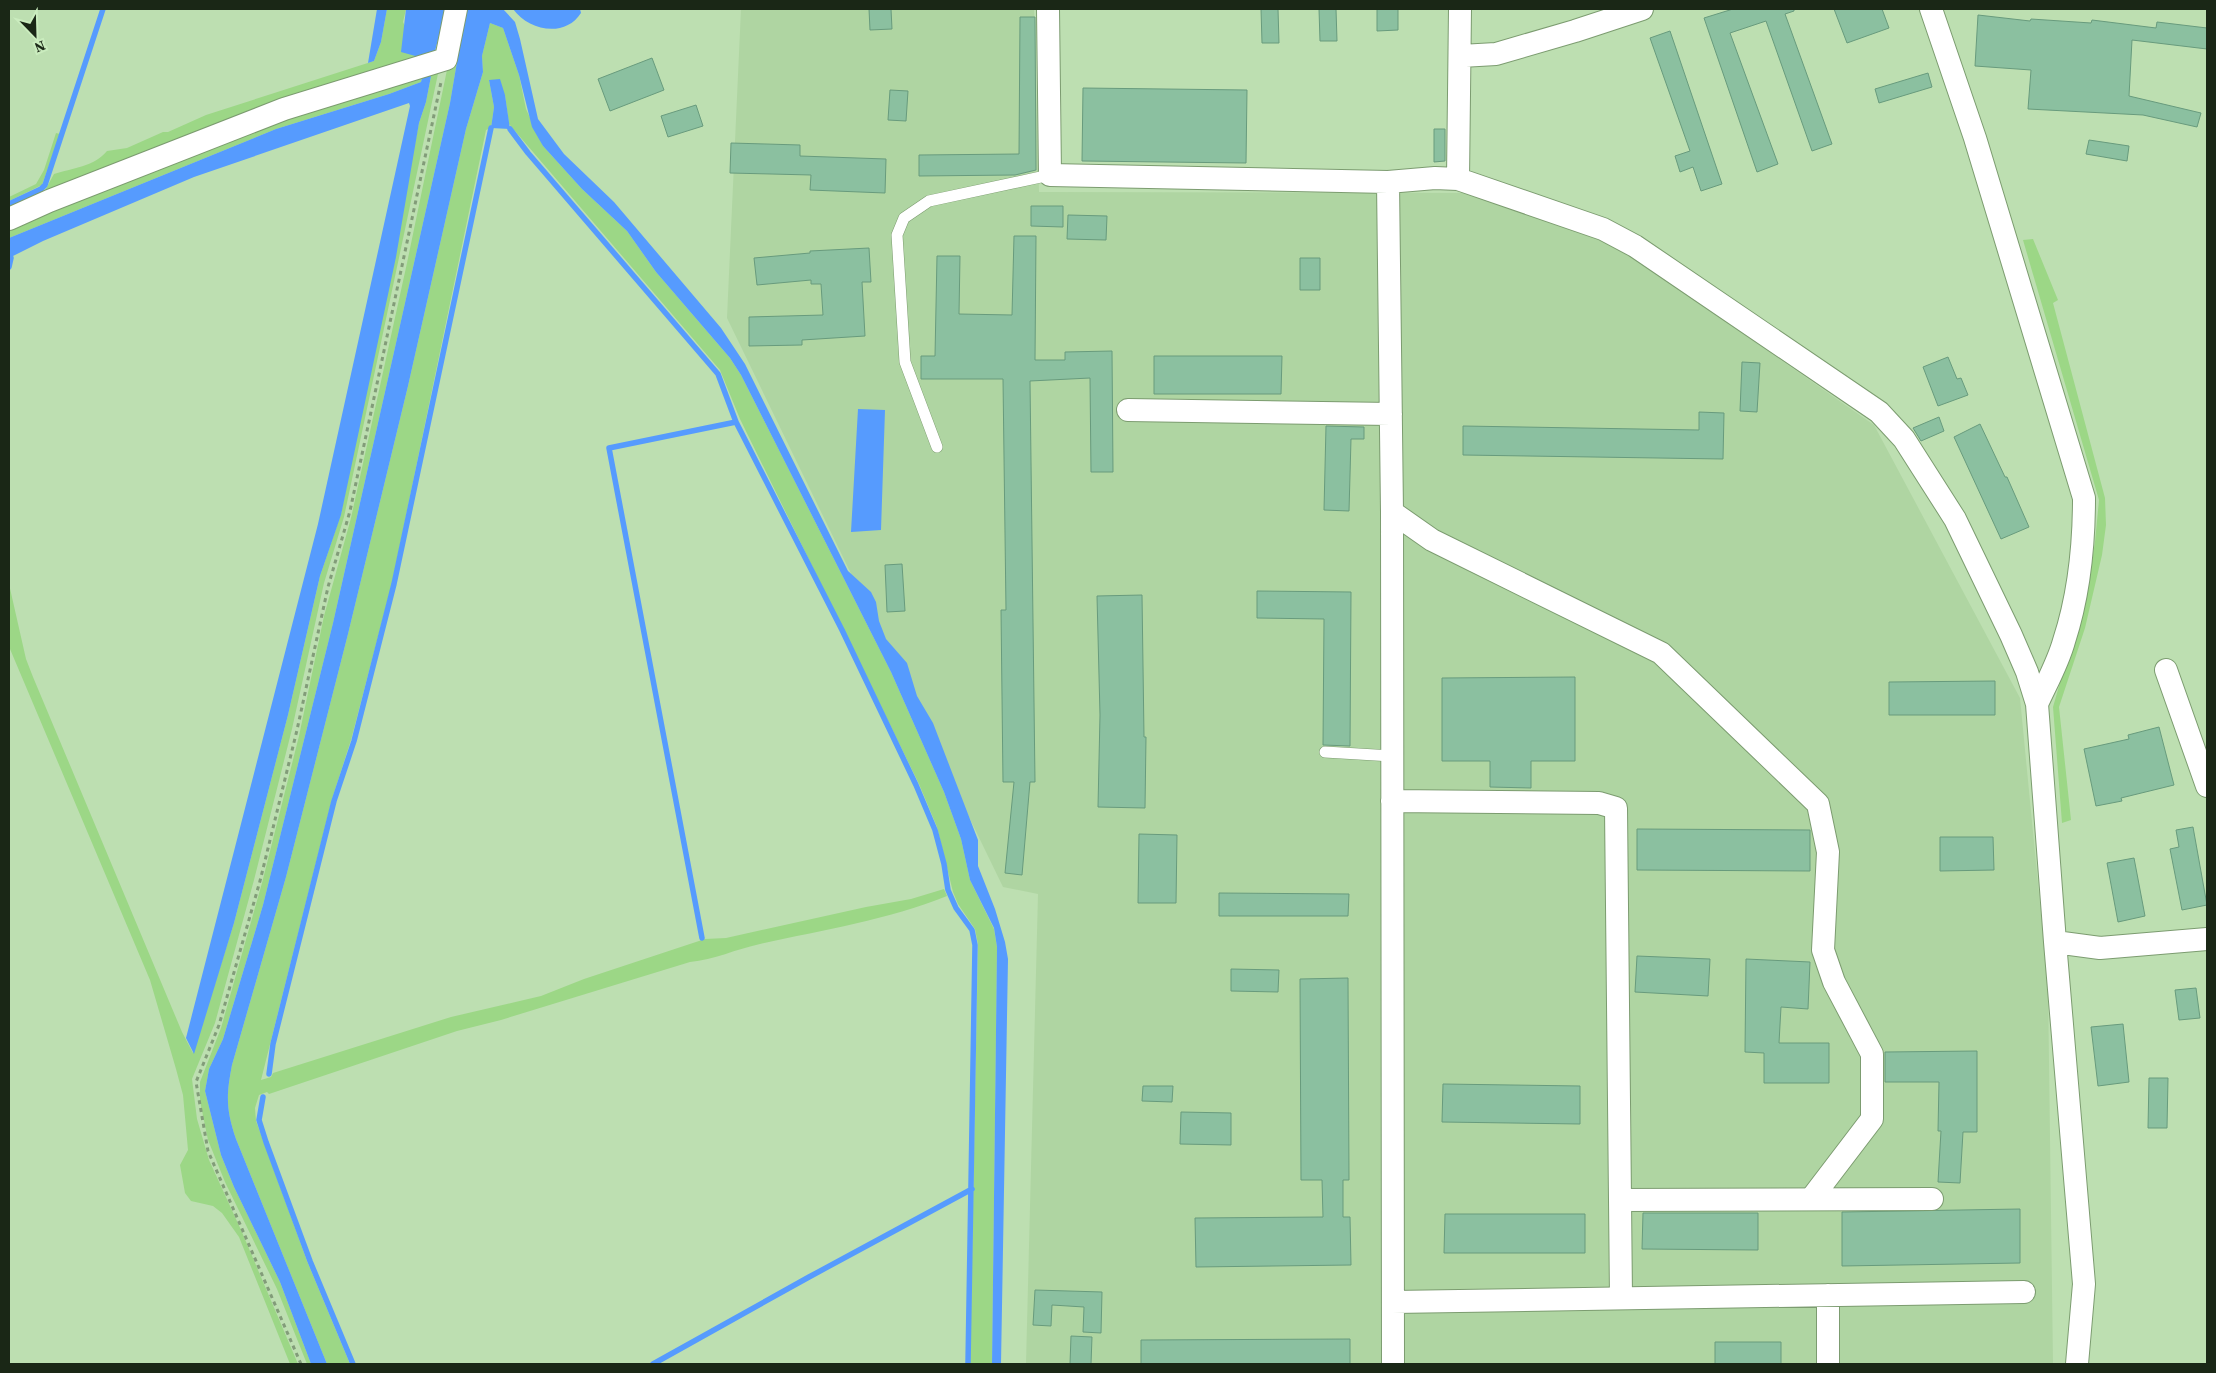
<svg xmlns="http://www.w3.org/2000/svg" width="2216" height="1373" font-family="'Source Serif 4',serif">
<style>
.built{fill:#afd5a2}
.green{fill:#9cd786}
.water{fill:#569bfe}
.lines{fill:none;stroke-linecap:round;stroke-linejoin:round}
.stream{stroke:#569bfe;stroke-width:5.5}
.building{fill:#8bc0a0;stroke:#689b7d}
.service-casing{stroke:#7c9c70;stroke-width:12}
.minor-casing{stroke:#7c9c70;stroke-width:24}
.path{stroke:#829c79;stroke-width:3;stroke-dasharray:4 4;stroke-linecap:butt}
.service{stroke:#fff;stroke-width:11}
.minor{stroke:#fff;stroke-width:22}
</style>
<rect width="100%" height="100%" fill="#bddfb1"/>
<!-- built -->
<path class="built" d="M741 9H1034L1039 192 1486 193 1607 239 1874 425 2020 698 2048 987 2053 1364H1026L1038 894 1003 887 727 318Z"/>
<!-- green -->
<path class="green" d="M387 9H406L403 22 419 57 44 192 54 174C72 168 94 167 107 151L127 148 163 132H168L206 115 374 61 381 42Z
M466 9 450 103 333 623 263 905 223 1039 209 1069 205 1091 221 1155 234 1187 280 1282 311 1364H307L277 1289 225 1182 208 1140 200 1101V1082L221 1028 262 883 299 736 324 616 351 518 407 263 448 65Z
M490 23 503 28 519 75 526 109 543 146 582 189 627 231 656 272 730 358 741 375 891 672 944 792 961 839 970 880 994 929 997 947 992 1364H970L978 944 975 929 958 904 953 892 937 827 919 784 740 419 720 370 509 124 505 95 489 80 494 107 491 128 486 130 392 583 351 740 332 799 261 1080 271 1077 273 1073 451 1017 541 996 584 979 705 939 726 938 866 907 911 899 944 889 947 896C888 920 822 930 760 944 736 949 714 960 690 962L501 1020 457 1031 269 1094 267 1092 259 1095 255 1108 256 1121 307 1261 350 1364H327L236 1139C226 1109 226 1096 232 1065L286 877 348 634 408 386 466 129 483 72 482 56Z
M433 66 439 69 344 517 324 583 292 729 254 880 215 1023 192 1079 197 1119 209 1160 241 1230 298 1364H290L239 1237 222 1213 213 1206 191 1201 185 1193 180 1165 188 1150 183 1095 176 1069 150 980 10 649 9 584 26 659 33 677 182 1032 193 1053 234 923 288 715 320 576 341 514 419 123 426 102Z
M424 70 421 82 389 94 276 129 9 238V222L48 204Z
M56 133 60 134 42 185 9 201V197L36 184 44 170Z
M2033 239 2058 300 2053 303 2105 498 2106 525 2102 555 2085 628 2059 707 2071 820 2062 823 2053 707 2089 581 2095 542 2099 500 2023 240Z"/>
<!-- water -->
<path class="water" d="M377 9H387L381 42 374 61 368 63Z
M406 9H446L435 51 419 57 401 52Z
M466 9H503L515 22 520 39 538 119 564 154 614 202 721 328 745 364 848 571 871 592 876 602 879 621 886 639 907 663 917 696 933 723 978 840V866L995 909 1005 942 1008 959 1001 1364H992L997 947 994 928 970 880 961 839 944 792 891 672 741 375 730 358 656 272 627 231 582 189 543 146 532 127 519 75 503 28 490 23 482 56 483 72 466 129 408 386 348 634 286 877 232 1065C226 1096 226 1109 236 1139L327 1364H311L280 1282 234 1187 221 1155 205 1091 209 1069 223 1039 263 905 333 623 450 103Z
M513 9H580L581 13C565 38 529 31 513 9Z
M433 66 426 102 419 123 396 257 341 515 320 576 288 715 234 923 194 1054 186 1038 318 524 410 106 409 103 194 177 43 241 9 258V238L276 129 389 94 421 82 424 70Z
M500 79 505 95 510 129 491 128 494 107 489 80Z
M858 409 885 410 881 530 851 532Z"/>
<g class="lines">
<!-- stream -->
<path class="stream" d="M510 129 528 153 718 374 736 422 842 630 916 785 935 830 944 864 948 890 956 908 972 930 975 945 968 1364
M9 204 41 189 45 185 103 9
M9 267 11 258
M702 938 609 448 736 422
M269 1074 273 1044 334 801 354 741 394 584 491 128
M263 1097 259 1120 266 1142 310 1261 353 1364
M653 1364 809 1277 972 1189"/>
</g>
<!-- building -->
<path class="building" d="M869 9H891L892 29 870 30Z
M1261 9H1278L1279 43H1262Z
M1319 9H1336L1337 41H1320Z
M1377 9H1398V30L1377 31Z
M1733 9H1794V11L1785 14 1832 144 1812 151 1766 21 1730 33 1778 164 1757 172 1704 18Z
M1834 9H1882L1889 28 1847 43Z
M1978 15 2030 21 2031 19 2091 23 2092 20 2156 28 2157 22 2207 28V49L2132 40 2129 96 2201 113 2197 127 2143 115 2028 109 2031 70 1975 66Z
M1020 17H1035L1036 170 1015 175 919 176V155L1019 154Z
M1670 31 1722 184 1701 191 1693 167 1680 172 1675 156 1690 151 1650 38Z
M652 58 664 90 610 111 598 79Z
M1928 73 1932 87 1879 103 1875 89Z
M1083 88 1247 90 1246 163 1082 161Z
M890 90 908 91 906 121 888 120Z
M696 105 703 126 668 137 661 116Z
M1434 129H1445V161L1434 162Z
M2089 140 2129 146 2127 161 2086 154Z
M731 143 800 145V156L886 159 885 193 810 190 811 175 730 173Z
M1031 206H1063V227L1031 226Z
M1068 215 1107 216 1106 240 1067 239Z
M1014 236H1036L1035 360H1065V352L1112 351 1113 472H1091L1090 378 1030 381 1035 782H1030L1022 875 1005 873 1014 782H1003L1001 610H1006L1003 379H921V356H935L937 256H960L959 314 1012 315Z
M869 248 871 282H862L865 336 802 340V345L749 346V317L823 315 821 284H811V280L757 285 754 258 810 253V251Z
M1300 258H1320V290H1300Z
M1154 356H1282L1281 394H1154Z
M1948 357 1957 379 1961 378 1968 395 1938 406 1923 367Z
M1742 362 1760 363 1757 412 1740 411Z
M1699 412 1724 413 1723 459 1463 455V426L1699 430Z
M1939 417 1944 431 1921 441 1913 428Z
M1980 424 2005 477H2007L2029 527 2001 539 1954 437Z
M1326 426 1364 427V439H1351L1349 511 1324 510Z
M902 564 905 611 887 612 885 565Z
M1257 591 1351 592 1350 746 1323 745 1324 619 1257 618Z
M1142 595 1144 737H1146L1145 808 1098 807 1100 715 1097 596Z
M1575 677V761H1531V788L1490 787V761H1442V678Z
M1995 681V715H1889V682Z
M2159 727 2174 785 2121 798 2122 801 2096 806 2084 749 2129 739 2128 735Z
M2193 827 2207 905 2182 910 2170 849 2179 847 2176 830Z
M1637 829 1810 830V871L1637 870Z
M1139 834 1177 835 1176 903H1138Z
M1940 837H1993L1994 870 1940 871Z
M2134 858 2145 916 2118 922 2107 863Z
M1219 893 1349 894 1348 916H1219Z
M1637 956 1710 959 1708 996 1635 992Z
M1746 959 1810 962 1808 1009 1781 1007 1779 1043H1829V1083H1764V1053L1745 1052Z
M1231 969 1279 970 1278 992 1231 991Z
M1348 978 1349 1180H1343V1217H1350L1351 1265 1196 1267 1195 1218 1323 1217 1322 1180H1301L1300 979Z
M2196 988 2200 1018 2179 1020 2175 990Z
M2123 1024 2129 1082 2098 1086 2091 1027Z
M1977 1051V1132H1963L1960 1183 1938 1182 1941 1131H1938L1939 1082H1885V1052Z
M2149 1078H2168L2167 1128H2148Z
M1443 1084 1580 1086V1124L1442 1122Z
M1143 1086H1173L1172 1102 1142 1101Z
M1181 1112 1231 1113V1145L1180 1144Z
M2020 1209V1263L1842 1266V1212Z
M1643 1213H1758V1250L1642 1249Z
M1445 1214H1585V1253H1444Z
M1035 1290 1102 1292 1101 1333 1083 1332 1084 1307 1052 1305 1051 1326 1033 1325Z
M1071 1336 1092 1337 1091 1364H1070Z
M1350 1339V1364H1141V1340Z
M1715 1342H1781V1364H1715Z"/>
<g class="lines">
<defs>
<path id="service" d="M937 447 905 362 897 235 904 218 929 201 1050 175
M1325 752 1392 756"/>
<path id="minor" d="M1048 9 1050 175 1388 182 1435 178 1458 179 1603 229 1635 246 1879 412 1904 439 1955 519 2011 635 2027 672 2037 704 2055 942 2084 1284 2077 1364
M1931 9 1975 138 2084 498C2084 546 2079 595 2064 641 2058 663 2046 684 2037 704
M1461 56 1496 54 1575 31 1642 9
M1458 179 1460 9
M1388 182 1392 512 1393 1364
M9 219 49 201 284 109 446 59 456 9
M1128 410 1391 414
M1392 512 1432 540 1661 653 1818 804 1828 852 1823 950 1834 982 1872 1054V1119L1811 1199
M2166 670 2207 786
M1392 801 1599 803 1616 808 1621 1298
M2055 942 2100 948 2207 939
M1620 1200 1932 1199
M1828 1295V1364
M1393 1302 2024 1292"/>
</defs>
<!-- service casing -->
<use href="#service" class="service-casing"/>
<!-- minor casing -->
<use href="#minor" class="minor-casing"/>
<!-- path -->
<path class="path" d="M301 1364 208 1151 196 1082 219 1025 260 881 297 730 328 587 350 511 441 82"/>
<!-- service -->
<use href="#service" class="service"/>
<!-- minor -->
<use href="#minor" class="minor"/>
</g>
<!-- border -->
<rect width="2216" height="1373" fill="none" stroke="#1a2716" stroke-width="20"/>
<!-- north arrow -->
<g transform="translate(35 35) rotate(157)" stroke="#caecbe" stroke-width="4" paint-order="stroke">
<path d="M0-4L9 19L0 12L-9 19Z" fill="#1a2716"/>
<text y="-8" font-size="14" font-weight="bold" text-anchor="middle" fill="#1a2716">N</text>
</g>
</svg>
